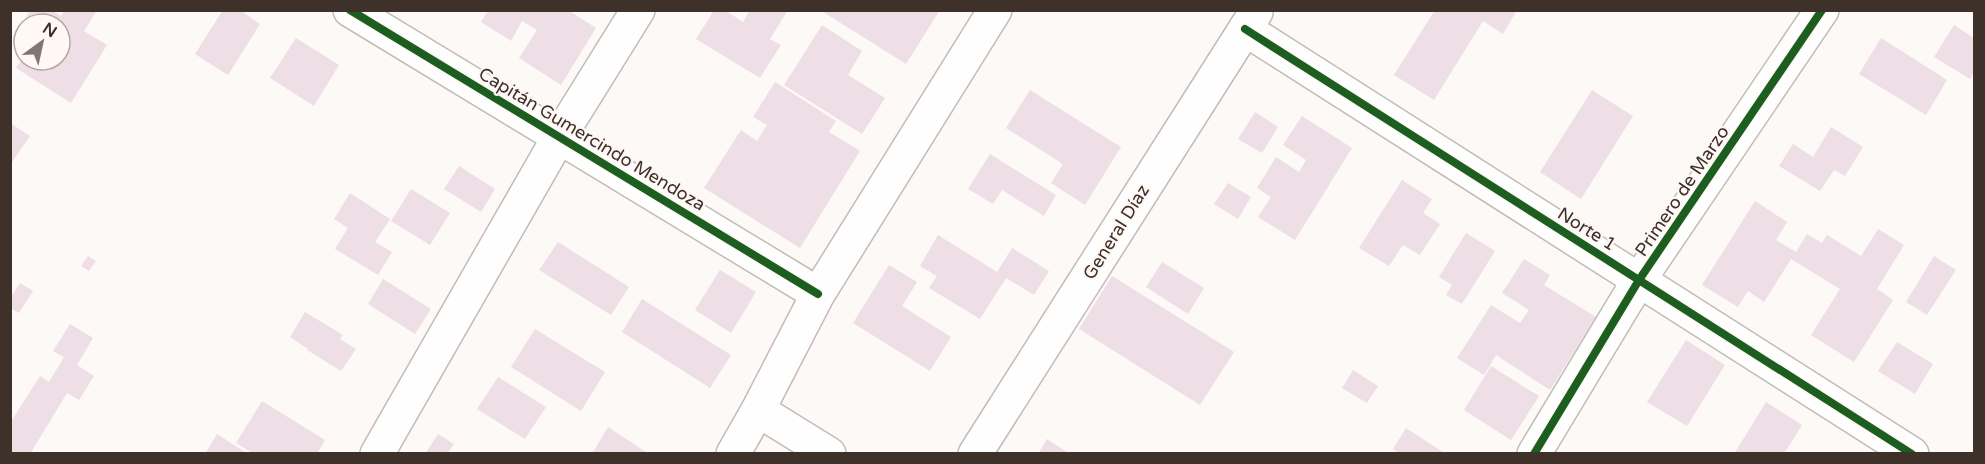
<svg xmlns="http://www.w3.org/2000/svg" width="1985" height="464" font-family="'Varela Round',sans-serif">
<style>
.building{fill:#eedee6}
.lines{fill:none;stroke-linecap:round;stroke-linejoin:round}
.street-casing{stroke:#c3bbb8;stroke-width:36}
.street{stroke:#fffefe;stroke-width:33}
.cycleway-casing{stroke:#fff8f4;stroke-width:11}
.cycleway{stroke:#1b5e20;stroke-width:8}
.labels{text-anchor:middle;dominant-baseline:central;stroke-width:4.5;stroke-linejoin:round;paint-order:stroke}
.street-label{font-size:18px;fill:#3e312a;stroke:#fff8f4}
</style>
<rect width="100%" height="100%" fill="#fcf9f7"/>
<!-- building -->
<path class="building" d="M30 10H52L61 16 65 10H97L84 31 107 45 71 103 16 68 24 56V60H60V24H24L23 23Z
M223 10H240L260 24 228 75 195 54Z
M488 10H568L596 28 561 85 519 58 537 30 522 21 511 41 481 22Z
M714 10H725L743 22 750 10H788L770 39 781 45 760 78 696 39Z
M820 10H940L906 64Z
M1435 10H1517L1503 34 1483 21 1434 100 1394 75Z
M822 25 862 51 848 75 885 98 862 134 784 85Z
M1954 25 1974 38V72L1970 79 1934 57Z
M296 38 339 65 314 106 270 78Z
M1881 38 1947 80 1926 115 1859 74Z
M775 82 836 121 829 132 860 151 800 248 704 188 741 130 757 141 767 125 753 117Z
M1030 90 1121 147 1085 205 1051 183 1063 164 1006 128Z
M1592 90 1633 116 1581 199 1540 172Z
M1255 112 1278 127 1262 153 1238 139Z
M1302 116 1352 148 1295 240 1258 217 1271 197 1257 188 1276 157 1299 172 1306 160 1283 145Z
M10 123 30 136 10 165Z
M1831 127 1863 147 1845 176 1834 170 1820 191 1779 166 1793 144 1813 157Z
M990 154 1056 195 1044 216 1002 190 993 204 968 189Z
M459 166 495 189 481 212 444 189Z
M1402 180 1432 199 1423 213 1440 224 1420 255 1403 245 1389 266 1359 248Z
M1228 183 1251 197 1238 219 1214 204Z
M411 189 450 213 430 245 391 221Z
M350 193 390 219 375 242 392 252 378 275 335 249 348 228 334 219Z
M1755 201 1787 222 1776 240 1796 252 1807 234 1822 243 1827 235 1861 256 1878 229 1904 245 1877 289 1893 300 1854 362 1811 335 1840 289 1791 259 1764 302 1748 291 1738 307 1702 285Z
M1466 233 1495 251 1462 304 1446 295 1452 285 1439 277Z
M938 235 997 272 1012 248 1049 271 1034 295 1006 278 980 319 929 288 937 276 920 266Z
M558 242 629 287 611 315 539 270Z
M88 256 96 261 89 271 81 266Z
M1934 256 1956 270 1927 315 1906 302Z
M1524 259 1550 275 1544 285 1596 317 1550 390 1496 355 1484 375 1457 358 1491 305 1520 323 1529 310 1502 293Z
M1162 262 1204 288 1188 314 1146 287Z
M889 265 917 282 902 306 951 337 930 371 853 323Z
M720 270 756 292 731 333 695 310Z
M1112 276 1234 352 1200 405 1079 329Z
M383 279 431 309 415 334 368 304Z
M20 283 33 291 19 313 10 308V299Z
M642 299 731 355 710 388 622 332Z
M305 312 343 335 340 339 356 349 341 371 307 350 308 349 290 337Z
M70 324 93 338 77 365 94 376 79 400 67 393 30 454H10V423L40 376 49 382 64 357 53 351Z
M535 329 605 372 581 411 511 367Z
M1686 340 1725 365 1687 426 1647 402Z
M1897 342 1933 364 1915 394 1878 371Z
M1491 366 1539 396 1511 440 1464 410Z
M1353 370 1378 386 1367 403 1342 388Z
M498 377 546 407 525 439 477 409Z
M262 401 325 440 317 454H254L236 443Z
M1766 402 1802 425 1784 454H1734Z
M608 427 649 454H592Z
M1406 428 1446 454H1400L1393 449Z
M217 434 248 454H205Z
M438 434 454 444 447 454H425Z
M1047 439 1070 454H1038Z"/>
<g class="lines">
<defs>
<path id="street" d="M350 10 818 294
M1245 29 1912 454
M758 410 829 454
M377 454 559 137 638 10
M733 454 758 410 818 294 995 10
M975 454 1256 12
M1534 454 1639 280 1822 10"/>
</defs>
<!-- street casing -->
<use href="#street" class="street-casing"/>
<!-- street -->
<use href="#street" class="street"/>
<defs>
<path id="cycleway" d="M350 10 818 294
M1245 29 1912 454
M1534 454 1639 280 1822 10"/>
</defs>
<!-- cycleway casing -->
<use href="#cycleway" class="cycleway-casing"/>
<!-- cycleway -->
<use href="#cycleway" class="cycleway"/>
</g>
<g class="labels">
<!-- street labels -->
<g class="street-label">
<text transform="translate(592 139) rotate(31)">Capitán Gumercindo Mendoza</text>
<text transform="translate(1682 191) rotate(-56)">Primero de Marzo</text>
<text transform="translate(1587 229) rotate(32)">Norte 1</text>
<text transform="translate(1116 232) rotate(-58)">General Díaz</text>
</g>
</g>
<!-- border -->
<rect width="1985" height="464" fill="none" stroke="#3e312a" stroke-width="24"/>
<!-- north arrow -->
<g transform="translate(42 42) rotate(33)"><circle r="28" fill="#fff8f4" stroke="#b2a8a3" stroke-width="1.5"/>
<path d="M0-4.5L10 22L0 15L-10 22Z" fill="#807772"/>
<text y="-9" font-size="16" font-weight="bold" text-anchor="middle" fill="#3e312a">N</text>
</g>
</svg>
